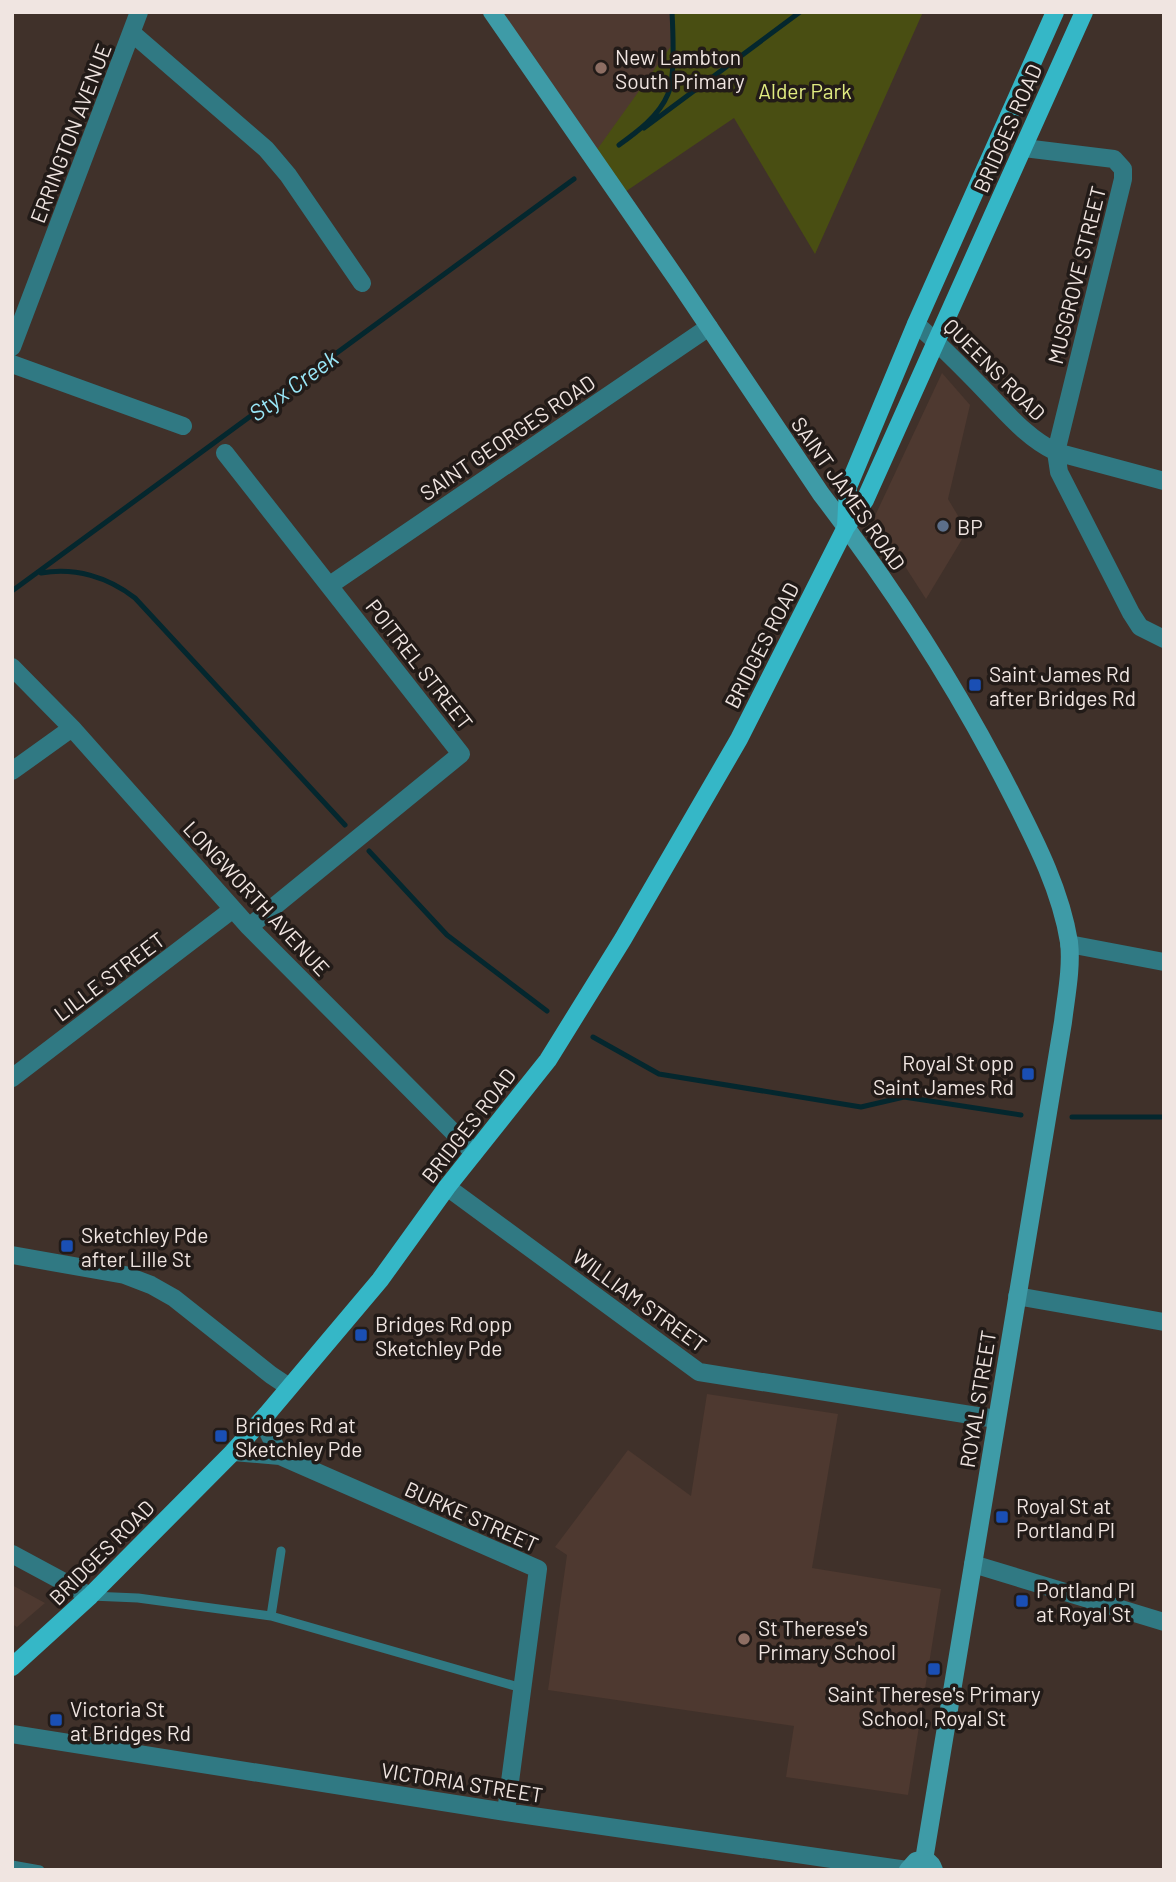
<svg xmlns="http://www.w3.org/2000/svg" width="1176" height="1882" font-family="Barlow,sans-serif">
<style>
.built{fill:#4e3930}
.green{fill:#494e12}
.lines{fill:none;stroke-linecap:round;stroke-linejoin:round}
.stream{stroke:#04272e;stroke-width:5}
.lane{stroke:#307983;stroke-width:9}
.street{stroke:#307983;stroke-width:18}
.secondary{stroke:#3e9ba7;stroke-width:18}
.primary{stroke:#35b7c7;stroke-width:18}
.education-dot{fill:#8d6e63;stroke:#221b18;stroke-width:2.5}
.service-dot{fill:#5c6f8a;stroke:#221b18;stroke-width:2.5}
.transit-dot{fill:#1a4fb4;stroke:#221b18;stroke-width:2.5}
.labels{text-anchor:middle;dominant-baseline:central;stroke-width:7;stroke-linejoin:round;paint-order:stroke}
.poi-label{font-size:21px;fill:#f0e5e1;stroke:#221b18;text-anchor:start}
.park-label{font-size:21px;fill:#e0eb80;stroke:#221b18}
.street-label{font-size:21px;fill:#f0e5e1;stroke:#221b18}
.water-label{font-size:23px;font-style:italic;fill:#9ae7f8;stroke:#221b18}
</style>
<rect width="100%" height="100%" fill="#40312a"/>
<!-- built -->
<path class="built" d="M492 12H672L674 42 669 94 591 158Z
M942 373 970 405 948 499 967 531 926 599 874 518Z
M707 1394 838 1414 812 1568 941 1589 908 1795 786 1777 794 1726 548 1690 567 1555 555 1547 628 1450 691 1496Z
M12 1585 45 1603 17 1627 12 1624Z"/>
<!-- green -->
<path class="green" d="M672 12H923L815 254 734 118 619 196 591 158 674 42Z"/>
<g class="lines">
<!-- stream -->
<path class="stream" d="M644 128 800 12
M619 145C637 132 659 116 668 94 675 79 673 31 672 12
M41 573C75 567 108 577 135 598L345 825
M12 591 574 179
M369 851 447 935 547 1011
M593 1037 659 1074 861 1107 904 1097 1021 1115
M1072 1117H1164"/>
<!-- lane -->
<path class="lane" d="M91 1596 138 1598 271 1616 522 1688
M271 1616 281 1551
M12 1865 40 1870"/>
<!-- street -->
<path class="street" d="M132 33 266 149 288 175 362 283
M1024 148 1114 159 1123 169V179L1056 452 1059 472 1131 613 1140 627 1164 639
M916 324C942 346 966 371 990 396 1010 417 1029 439 1056 452L1164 481
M12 347 139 12
M12 364 183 426
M225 453 461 754 249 927
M330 585 709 327
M12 667 72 728 249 927 474 1153
M12 771 72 728
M1069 944 1164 962
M12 1078 233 909
M447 1187 699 1372 996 1419
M12 1255 125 1275 151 1285 174 1298 271 1375 289 1387
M1017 1296 1164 1322
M262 1420 280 1456
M233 1452 280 1456 538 1569 506 1812
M12 1554 90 1596
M973 1564 1164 1622
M12 1734 506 1812 907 1870"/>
<!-- secondary -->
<path class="secondary" d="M492 12 678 281 821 494C894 589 960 692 1014 799 1037 844 1061 892 1069 942 1072 967 1066 997 1063 1022L924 1860
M908 1870 916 1861C925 1858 931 1861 934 1870"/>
<!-- primary -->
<path class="primary" d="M846 527 848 487 916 324 1055 12
M12 1667 90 1596 233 1452 267 1414 380 1280 447 1187 548 1060 623 939 739 739 846 527 865 500 1084 12"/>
</g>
<!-- markers -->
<g class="education-dot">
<circle cx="601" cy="68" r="7"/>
<circle cx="744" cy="1639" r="7"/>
</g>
<circle class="service-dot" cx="943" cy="526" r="7"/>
<g class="transit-dot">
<rect x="968" y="678" width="14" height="14" rx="3.5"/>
<rect x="1021" y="1067" width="14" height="14" rx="3.5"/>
<rect x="60" y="1239" width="14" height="14" rx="3.5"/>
<rect x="354" y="1328" width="14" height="14" rx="3.5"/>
<rect x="214" y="1429" width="14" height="14" rx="3.5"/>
<rect x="995" y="1510" width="14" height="14" rx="3.5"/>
<rect x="1015" y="1594" width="14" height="14" rx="3.5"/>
<rect x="927" y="1662" width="14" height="14" rx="3.5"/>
<rect x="49" y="1713" width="14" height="14" rx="3.5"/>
</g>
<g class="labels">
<!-- poi labels -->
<g class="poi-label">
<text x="615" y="56">New Lambton<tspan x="615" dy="24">South Primary</tspan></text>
<text x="957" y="526">BP</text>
<text x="989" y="673">Saint James Rd<tspan x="989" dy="24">after Bridges Rd</tspan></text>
<text x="1014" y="1062" text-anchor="end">Royal St opp<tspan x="1014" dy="24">Saint James Rd</tspan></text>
<text x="81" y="1234">Sketchley Pde<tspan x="81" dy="24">after Lille St</tspan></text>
<text x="375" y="1323">Bridges Rd opp<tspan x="375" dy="24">Sketchley Pde</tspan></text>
<text x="235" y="1424">Bridges Rd at<tspan x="235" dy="24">Sketchley Pde</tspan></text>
<text x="1016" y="1505">Royal St at<tspan x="1016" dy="24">Portland Pl</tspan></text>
<text x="1036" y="1589">Portland Pl<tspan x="1036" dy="24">at Royal St</tspan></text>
<text x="758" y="1627">St Therese's<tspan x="758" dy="24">Primary School</tspan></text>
<text x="934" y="1693" text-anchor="middle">Saint Therese's Primary<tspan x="934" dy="24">School, Royal St</tspan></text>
<text x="70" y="1708">Victoria St<tspan x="70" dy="24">at Bridges Rd</tspan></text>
</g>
<!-- park labels -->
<g class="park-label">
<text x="805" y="90">Alder Park</text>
</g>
<!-- street labels -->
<g class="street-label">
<text transform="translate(1007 128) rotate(-66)">BRIDGES ROAD</text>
<text transform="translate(70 133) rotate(-69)">ERRINGTON AVENUE</text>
<text transform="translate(1076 275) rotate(-76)">MUSGROVE STREET</text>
<text transform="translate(995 369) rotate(45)">QUEENS ROAD</text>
<text transform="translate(507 437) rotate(-34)">SAINT GEORGES ROAD</text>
<text transform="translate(849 493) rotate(55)">SAINT JAMES ROAD</text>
<text transform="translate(761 645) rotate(-63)">BRIDGES ROAD</text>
<text transform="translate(420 664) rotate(52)">POITREL STREET</text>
<text transform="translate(257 898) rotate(47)">LONGWORTH AVENUE</text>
<text transform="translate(109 976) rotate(-37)">LILLE STREET</text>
<text transform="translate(468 1125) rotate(-52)">BRIDGES ROAD</text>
<text transform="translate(640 1300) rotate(36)">WILLIAM STREET</text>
<text transform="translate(977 1399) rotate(-81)">ROYAL STREET</text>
<text transform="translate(472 1516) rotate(24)">BURKE STREET</text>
<text transform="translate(101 1552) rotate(-45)">BRIDGES ROAD</text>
<text transform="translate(462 1782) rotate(9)">VICTORIA STREET</text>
</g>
<!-- water labels -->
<g class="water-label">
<text transform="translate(293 385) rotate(-36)">Styx Creek</text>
</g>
</g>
<!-- border -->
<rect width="1176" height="1882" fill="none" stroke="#f0e5e1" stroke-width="28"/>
</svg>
